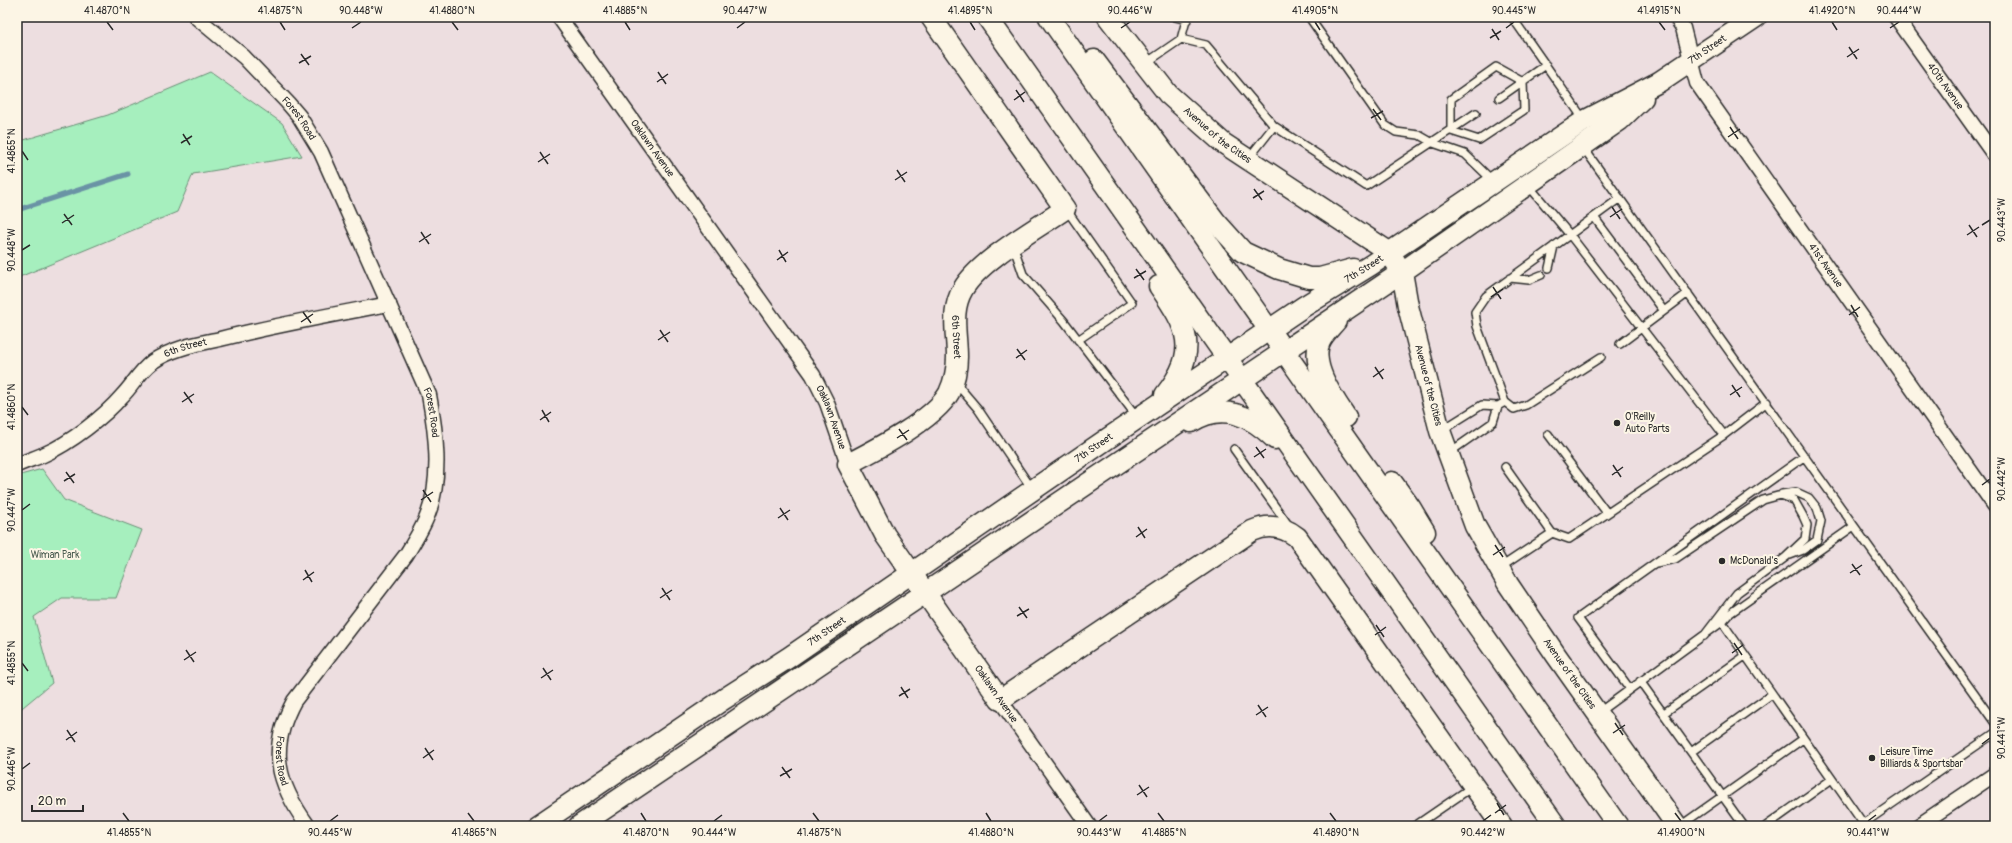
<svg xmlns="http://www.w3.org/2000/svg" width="2012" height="843" font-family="Pangolin,sans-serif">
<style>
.green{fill:#a6efbe;stroke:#688d74}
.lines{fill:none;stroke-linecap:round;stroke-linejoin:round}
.stream{stroke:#6b93a5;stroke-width:5}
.lane-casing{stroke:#2b2b2b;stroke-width:10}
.street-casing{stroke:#2b2b2b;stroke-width:17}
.secondary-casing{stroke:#2b2b2b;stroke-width:23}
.lane{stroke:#fcf5e5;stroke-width:7}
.street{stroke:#fcf5e5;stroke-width:14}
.secondary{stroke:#fcf5e5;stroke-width:20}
.ticks{fill:none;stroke:#2b2b2b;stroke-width:1.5}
.poi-dot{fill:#2b2b2b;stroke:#fcf5e5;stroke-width:1.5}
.labels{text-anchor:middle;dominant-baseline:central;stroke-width:4;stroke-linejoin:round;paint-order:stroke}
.street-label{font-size:10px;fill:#2b2b2b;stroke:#fcf5e5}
.poi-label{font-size:10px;fill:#2b2b2b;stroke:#fcf5e5;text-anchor:start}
.park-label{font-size:10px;fill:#4a5c50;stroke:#fcf5e5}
.neatline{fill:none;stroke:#2b2b2b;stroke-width:1.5}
.ticks-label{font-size:10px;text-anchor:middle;fill:#2b2b2b}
</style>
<rect width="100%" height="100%" fill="#eddee0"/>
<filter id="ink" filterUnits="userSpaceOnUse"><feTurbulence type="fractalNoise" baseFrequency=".025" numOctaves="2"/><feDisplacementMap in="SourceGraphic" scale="8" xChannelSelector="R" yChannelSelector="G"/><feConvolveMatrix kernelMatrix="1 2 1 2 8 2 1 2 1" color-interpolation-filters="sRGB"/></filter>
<g filter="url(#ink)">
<!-- green -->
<path class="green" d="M210 72 282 123 302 156 193 174 177 212 17 278V142L108 115Z
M42 469 64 500 142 530 116 598H62L34 617 52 683 17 712V476Z"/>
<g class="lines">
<!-- stream -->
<path class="stream" d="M17 210 128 174"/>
<defs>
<path id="lane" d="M1175 17 1187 20
M1309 17 1385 125 1396 132 1419 135 1433 143 1465 154 1492 180
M1512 17 1584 120
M1181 39 1206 45 1274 126 1248 159
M1146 63 1181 39 1187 17
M1496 67 1523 82 1524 110 1479 140 1451 131V99Z
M1499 98 1546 65
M1274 126 1366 186 1476 113
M1583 147 1995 723
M1528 185 1570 235 1724 435
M1066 209 1132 303 1078 340
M1594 217 1664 311
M1013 245 1023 274 1064 321 1137 417
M1549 268 1554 246
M1510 278 1529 280 1541 275
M1620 344 1688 293
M955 382 978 409 1032 489
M1505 402 1514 409 1526 405 1601 357
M1442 430 1482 405 1498 406
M1548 434 1607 513
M1234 449 1289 526
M1450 452 1493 422 1498 406 1505 402 1477 326 1475 312 1486 296 1620 198
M1782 494 1796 492 1809 498 1817 508 1821 521 1817 540 1803 550 1790 555
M1552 533 1569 539 1724 435 1767 402
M1656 563 1675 559 1763 500 1781 495 1794 500 1803 516 1807 525 1805 539 1786 557 1737 593 1704 636
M1501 567 1552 533 1505 467
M1722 622 1865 826
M1640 681 1744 826
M1630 689 1578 618 1805 456
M1599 712 1722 622 1729 614 1854 526
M1664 713 1745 656
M1691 752 1772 694
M1415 826 1472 787
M1680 826 1803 739
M1766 826 1832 779
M1860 826 1995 733"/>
<g id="street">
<path id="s1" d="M196 17 244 57 287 102 299 116 321 152 429 395C436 432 442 478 428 514 423 528 414 542 406 555L294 701C268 749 277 783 308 826"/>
<path id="s2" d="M559 17 813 375 827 403 848 464"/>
<path id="s3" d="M1676 17 1683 28 1697 83 1995 506"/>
<path id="s4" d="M1896 17 1995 156"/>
<path id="s5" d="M17 465C26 461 36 458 45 454 70 443 104 417 122 396 133 385 139 372 152 362 172 348 197 344 220 339 276 325 332 315 389 304"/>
<path d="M1000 700 1089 826"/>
<path d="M1918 826 1995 774"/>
</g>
<g id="secondary">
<path id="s6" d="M931 17 1065 209C1036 229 980 260 963 289 950 311 957 333 957 357 957 369 954 382 949 393 934 420 875 450 848 464L885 535 1000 700 1252 531C1268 524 1283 526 1297 537L1502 826"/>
<path d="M987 17 1556 826"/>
<path d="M1049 17 1618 826"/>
<path id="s7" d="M1108 17 1168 94 1223 143 1389 252 1402 272 1408 306 1440 431 1475 526 1508 584 1556 655 1677 826"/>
<path d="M1094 60 1216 222 1243 252 1279 269 1309 278H1320L1353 269"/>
<path d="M1159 286C1188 328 1200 350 1165 395"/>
<path d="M1336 321C1331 327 1326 332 1322 338 1307 361 1333 398 1346 417"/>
<path d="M1191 422C1223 402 1250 415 1275 439"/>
<path d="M1392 482 1410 507 1425 532"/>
<path id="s8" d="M537 826 724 699 788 658 1107 439 1303 307 1371 265 1584 121 1659 82 1756 17"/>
<path d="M579 826 1402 272 1620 120 1643 98"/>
</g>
</defs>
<!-- lane casing -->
<use href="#lane" class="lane-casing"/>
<!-- street casing -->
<use href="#street" class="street-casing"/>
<!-- secondary casing -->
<use href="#secondary" class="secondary-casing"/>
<!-- lane -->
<use href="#lane" class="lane"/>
<!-- street -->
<use href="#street" class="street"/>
<!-- secondary -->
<use href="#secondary" class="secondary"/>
</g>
</g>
<!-- ticks -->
<path class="ticks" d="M107 22 113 30M280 22 285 30M452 22 458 30M625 22 630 30M970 22 975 30M1315 22 1320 30M1659 22 1665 30M1832 22 1837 30M352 28 361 22M737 28 745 22M1121 28 1130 22M1506 28 1514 22M1890 28 1899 22M1492 29 1499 40M1490 38 1501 31M1849 47 1857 59M301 54 309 65M1847 57 1859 49M299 63 311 56M658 72 666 84M657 82 668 74M1016 90 1024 102M1014 100 1025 92M1373 109 1381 120M1371 118 1383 111M1730 127 1738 139M183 134 190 145M1728 137 1740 129M181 143 192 136M22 151 28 160M540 152 548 164M538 162 550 154M897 170 905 182M895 180 907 172M1254 189 1262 200M1253 198 1264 191M1612 207 1620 219M64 214 72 225M1610 217 1622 209M62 223 74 215M1969 225 1977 237M1982 225 1990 220M421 232 429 244M1967 235 1979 227M419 242 431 234M22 250 30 245M779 250 786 262M777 260 788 252M1136 269 1144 280M1134 278 1146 271M1493 287 1501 299M1491 297 1503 289M1851 305 1858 317M303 312 311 323M1849 315 1860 307M301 322 313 314M660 330 668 342M658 340 670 332M1017 349 1025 360M1016 358 1027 350M1375 367 1383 379M1373 377 1384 369M1732 385 1740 397M184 392 192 403M1730 395 1742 387M182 402 194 394M22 407 28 415M542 410 549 422M540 420 551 412M899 429 907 440M897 438 909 430M1256 447 1264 458M1254 457 1266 449M1613 465 1621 477M66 472 74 483M1612 475 1623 467M64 481 75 474M1982 485 1990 479M423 490 431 502M421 500 433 492M780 508 788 520M22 510 30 504M778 518 790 510M1138 527 1145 538M1136 537 1147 529M1495 545 1503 557M1493 555 1505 547M1852 564 1860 575M305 570 312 582M1850 573 1862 565M303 580 314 572M662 588 670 600M660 598 672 590M1019 607 1027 618M1017 616 1029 609M1376 625 1384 637M1375 635 1386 627M1734 643 1742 655M186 650 194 662M1732 653 1743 645M184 660 196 652M22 663 28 671M543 668 551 680M541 678 553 670M901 687 908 698M899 696 910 689M1258 705 1266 717M1256 715 1268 707M1615 723 1623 735M67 730 75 742M1613 733 1625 725M66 740 77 732M1982 744 1990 738M425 748 433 760M423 758 434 750M782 767 790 778M22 769 30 763M780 776 792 769M1139 785 1147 797M1137 795 1149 787M1497 803 1504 815M123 813 129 821M468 813 474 821M641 813 646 821M813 813 819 821M986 813 991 821M1158 813 1164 821M1330 813 1336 821M1495 813 1506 805M1675 813 1681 821M330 821 338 815M714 821 722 815M1099 821 1107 815M1483 821 1491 815M1868 821 1876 815"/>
<!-- markers -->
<g class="poi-dot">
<circle cx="1617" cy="423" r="4"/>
<circle cx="1722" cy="561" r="4"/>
<circle cx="1872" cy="758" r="4"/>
</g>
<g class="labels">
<!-- street labels -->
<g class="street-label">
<text stroke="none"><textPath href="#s8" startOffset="1405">7th Street</textPath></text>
<text stroke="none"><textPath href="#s4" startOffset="85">40th Avenue</textPath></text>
<text stroke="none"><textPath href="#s1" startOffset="145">Forest Road</textPath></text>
<text stroke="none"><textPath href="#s7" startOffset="162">Avenue of the Cities</textPath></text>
<text stroke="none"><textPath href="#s2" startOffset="161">Oaklawn Avenue</textPath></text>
<text stroke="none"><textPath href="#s3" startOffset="293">41st Avenue</textPath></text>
<text stroke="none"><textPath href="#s8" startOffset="997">7th Street</textPath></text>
<text stroke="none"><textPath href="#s6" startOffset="414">6th Street</textPath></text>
<text stroke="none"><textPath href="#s5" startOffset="209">6th Street</textPath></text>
<text stroke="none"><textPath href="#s7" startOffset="510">Avenue of the Cities</textPath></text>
<text stroke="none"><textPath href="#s1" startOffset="469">Forest Road</textPath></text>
<text stroke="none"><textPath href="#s2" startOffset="485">Oaklawn Avenue</textPath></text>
<text stroke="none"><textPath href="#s8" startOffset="673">7th Street</textPath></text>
<text stroke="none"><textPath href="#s8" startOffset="349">7th Street</textPath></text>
<text stroke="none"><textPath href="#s7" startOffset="834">Avenue of the Cities</textPath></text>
<text transform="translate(996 694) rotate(55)">Oaklawn Avenue</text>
<text stroke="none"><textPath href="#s1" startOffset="865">Forest Road</textPath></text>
</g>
<!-- poi labels -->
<g class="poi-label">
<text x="1625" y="417">O'Reilly<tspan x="1625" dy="12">Auto Parts</tspan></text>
<text x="1730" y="561">McDonald's</text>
<text x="1880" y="752">Leisure Time<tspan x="1880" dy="12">Billiards &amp; Sportsbar</tspan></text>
</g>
<!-- park labels -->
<g class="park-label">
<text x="55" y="555">Wiman Park</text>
</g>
</g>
<!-- margin -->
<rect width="2012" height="843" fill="none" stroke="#fcf5e5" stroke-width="44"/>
<!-- scale -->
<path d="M32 805v6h51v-6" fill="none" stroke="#2b2b2b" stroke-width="2"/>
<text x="38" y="805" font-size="12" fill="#2b2b2b" stroke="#fcf5e5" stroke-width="3" paint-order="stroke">20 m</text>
<rect x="22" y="22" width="1968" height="799" class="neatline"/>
<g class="ticks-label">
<text x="107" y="14">41.4870°N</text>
<text x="280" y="14">41.4875°N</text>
<text x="361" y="14">90.448°W</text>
<text x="452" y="14">41.4880°N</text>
<text x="625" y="14">41.4885°N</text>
<text x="745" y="14">90.447°W</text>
<text x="970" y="14">41.4895°N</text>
<text x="1130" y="14">90.446°W</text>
<text x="1315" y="14">41.4905°N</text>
<text x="1514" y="14">90.445°W</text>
<text x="1659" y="14">41.4915°N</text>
<text x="1832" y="14">41.4920°N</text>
<text x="1899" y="14">90.444°W</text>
<text transform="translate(11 151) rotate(-90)" y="4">41.4865°N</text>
<text transform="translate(2001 220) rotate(-90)" y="4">90.443°W</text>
<text transform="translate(11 250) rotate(-90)" y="4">90.448°W</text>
<text transform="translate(11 407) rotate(-90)" y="4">41.4860°N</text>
<text transform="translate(2001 479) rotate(-90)" y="4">90.442°W</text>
<text transform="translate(11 510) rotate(-90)" y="4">90.447°W</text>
<text transform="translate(11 663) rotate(-90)" y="4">41.4855°N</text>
<text transform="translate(2001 738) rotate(-90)" y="4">90.441°W</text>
<text transform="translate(11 769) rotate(-90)" y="4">90.446°W</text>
<text x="129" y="836">41.4855°N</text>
<text x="330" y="836">90.445°W</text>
<text x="474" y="836">41.4865°N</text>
<text x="646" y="836">41.4870°N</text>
<text x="714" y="836">90.444°W</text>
<text x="819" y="836">41.4875°N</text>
<text x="991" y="836">41.4880°N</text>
<text x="1099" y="836">90.443°W</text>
<text x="1164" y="836">41.4885°N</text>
<text x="1336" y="836">41.4890°N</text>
<text x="1483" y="836">90.442°W</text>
<text x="1681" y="836">41.4900°N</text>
<text x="1868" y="836">90.441°W</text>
</g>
</svg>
